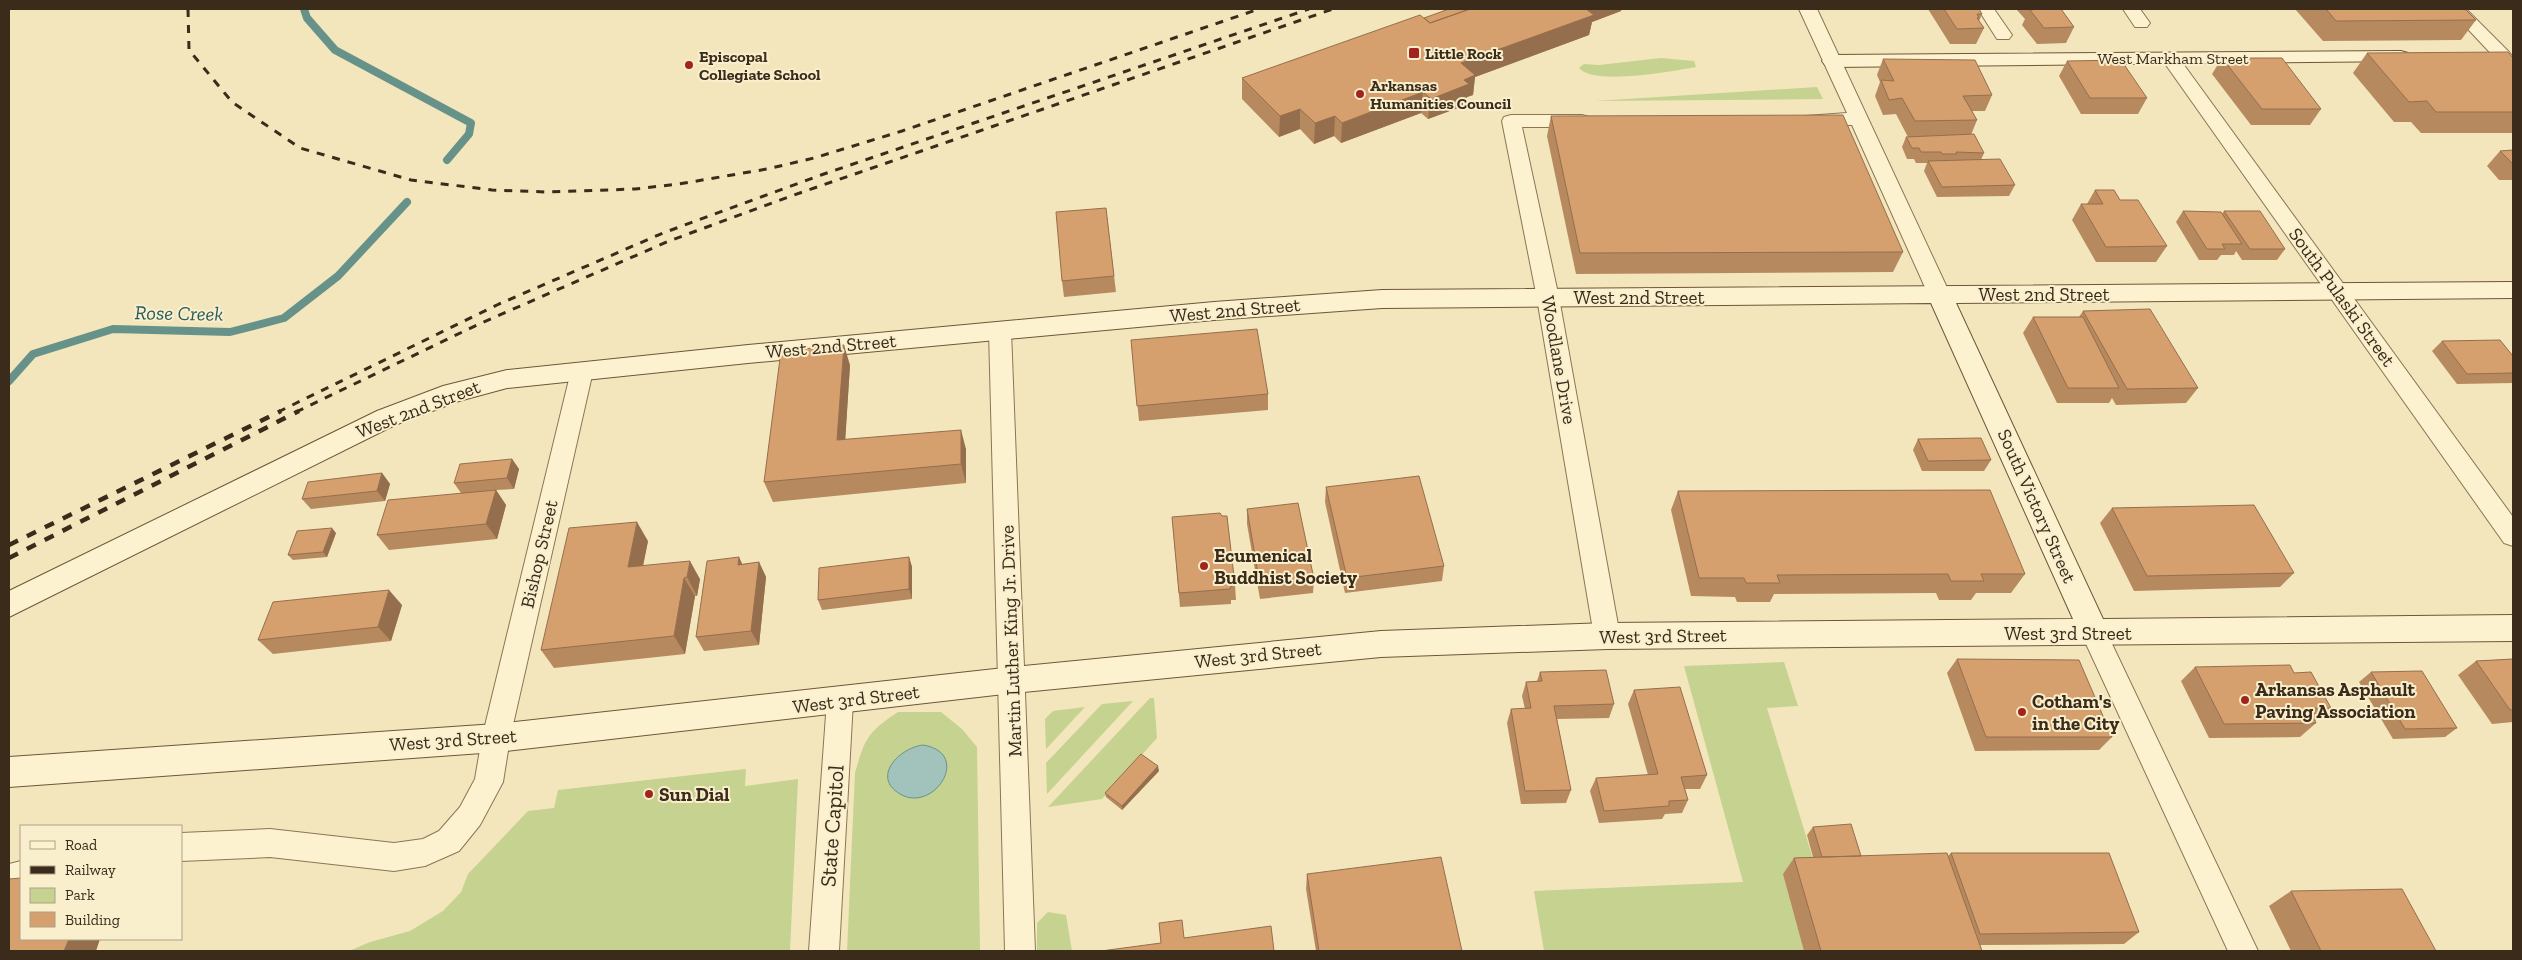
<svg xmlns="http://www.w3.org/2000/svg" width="2522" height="960" font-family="'Zilla Slab',serif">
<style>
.green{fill:#c6d28f}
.water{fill:#a1c3bb;stroke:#67928a}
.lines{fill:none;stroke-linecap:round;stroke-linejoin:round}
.stream{stroke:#67928a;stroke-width:8}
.street-casing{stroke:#8c7554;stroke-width:2}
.secondary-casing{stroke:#6e5637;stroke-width:2}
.street{fill:#fdf2d0;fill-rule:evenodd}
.secondary{fill:#fdf2d0;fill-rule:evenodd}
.rail-far1{stroke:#3a2b1a;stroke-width:3;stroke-dasharray:8 8;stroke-linecap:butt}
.rail{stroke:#3a2b1a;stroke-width:4.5;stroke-dasharray:10 10;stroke-linecap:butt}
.wall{fill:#b7895f}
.shaded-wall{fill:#956f4d}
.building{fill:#d59f6e;stroke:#956f4d}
.poi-dot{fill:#a2251d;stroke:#f9efcd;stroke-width:2}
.labels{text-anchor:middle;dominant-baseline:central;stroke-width:4;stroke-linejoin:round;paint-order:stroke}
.far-poi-label{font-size:16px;font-weight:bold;fill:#3a2b1a;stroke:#f9efcd;text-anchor:start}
.far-street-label{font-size:16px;fill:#3a2b1a;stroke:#f9efcd}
.street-label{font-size:19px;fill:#3a2b1a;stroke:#f9efcd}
.poi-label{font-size:19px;font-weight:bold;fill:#3a2b1a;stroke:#f9efcd;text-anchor:start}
.water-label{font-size:20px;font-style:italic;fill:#285b5b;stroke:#f9efcd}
.near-street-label{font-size:22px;fill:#3a2b1a;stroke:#f9efcd}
</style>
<rect width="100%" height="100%" fill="#f3e6bc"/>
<!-- green -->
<path class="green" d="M1661 58 1694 61 1696 67C1674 71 1593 86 1579 68L1584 64 1599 65Z
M1817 87 1823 99 1595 101Z
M1784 662 1798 706 1767 708 1817 872 1806 951H1544L1534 891 1743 882 1684 666Z
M1150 698H1154L1157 738 1102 799 1048 807Z
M1133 701 1047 794 1046 763 1102 704Z
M1085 707 1046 749 1045 719 1053 711Z
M898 712H941L962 729 977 747 980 951H847L855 773C865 738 867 733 898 712Z
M746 769 745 786 798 779 790 951H349L370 942 410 931 443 911 461 892 468 874 528 811 554 808 558 790Z
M1048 912 1066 915 1072 951H1037V923Z"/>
<!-- water -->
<path class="water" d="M923 745C973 753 934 814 900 794 871 777 899 748 923 745Z"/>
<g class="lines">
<!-- stream -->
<path class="stream" d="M304 9 307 18 335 50 471 123 469 134 447 160
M9 381 33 354 113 329 230 332 284 318 338 276 407 202"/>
<defs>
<path id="street" d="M1799 9H1817L1950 294 1946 299 1939 301 1932 299 1928 294 1852 125 1806 124 1804 120 1806 116 1847 113Z
M1978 9H1994L2012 35 2009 39H1997Z
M2123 9H2140L2150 23 2147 27H2135Z
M2449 9H2466L2509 52 2512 56 2509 60H2497Z
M2170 53 2176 54 2513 517V546L2504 543 2161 58 2164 54Z
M1511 115H1582L1589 117 1591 121 1589 125 1582 127H1522L1559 298 1620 636 1616 644 1607 647 1598 644 1594 636 1537 298 1502 121 1504 117Z
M1000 323 1008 326 1011 331 1035 951H1005L989 331 992 326Z
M582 363 590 365 593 371 510 738 503 782 480 825 459 851 425 866 394 871 270 857 181 861V833L270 829 394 843 423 839 439 831 460 807 475 779 482 738 571 371 574 365Z
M2094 622 2103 625 2258 951H2228L2081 633 2085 625Z
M840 689 849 693 853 701 839 951H809L827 701 831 693Z
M21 861V889L9 892V864Z"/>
<path id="secondary" d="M2401 51 2408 53 2411 57 2408 61 1832 67 1825 65 1822 61 1825 57 1832 55Z
M2513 282V298L1956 303 2103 619 2513 615V641L1607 649 1381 657 1013 693 496 752 9 787V757L496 724 1013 667 1381 631 1607 623 2073 619 1931 303 1382 308 1214 320 748 363 507 388 459 401 395 425 9 617V591L377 411 443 386 507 370 748 345 1214 302 1382 290Z"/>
</defs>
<!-- street casing -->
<use href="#street" class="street-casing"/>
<!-- secondary casing -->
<use href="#secondary" class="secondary-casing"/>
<!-- street -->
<use href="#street" class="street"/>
<!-- secondary -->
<use href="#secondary" class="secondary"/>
<!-- rail-far1 -->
<path class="rail-far1" d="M188 9 189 50 232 102 300 148 411 180 492 190 547 192 635 189 679 184 767 169 814 158 902 131 1259 9
M278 412 499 304 663 233 821 175 1309 9
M296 412 479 324 669 241 791 196 1333 9"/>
<!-- rail -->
<path class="rail" d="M9 545 281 411
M9 558 299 411"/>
</g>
<!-- wall -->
<path class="wall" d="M1928 9H1971L1982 14 1979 21 1984 28 1976 44H1950Z
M2016 9H2061L2074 27 2066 43 2037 44 2022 25 2025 19Z
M2295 9H2465L2476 20 2461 40 2323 41Z
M1621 11 1592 22 1589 35 1475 77 1473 95 1467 97 1466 105 1428 119 1421 113 1341 143 1334 136 1314 144 1300 129 1279 137 1242 99V78L1423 18Z
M2367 53 2513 58V133H2421L2411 122H2394L2353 73Z
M2222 58 2321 109 2310 125H2251L2212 74Z
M1883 59 1992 95 1985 111H1972L1977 120 1971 135 1984 153 1981 160 2015 185 2009 196 1937 197 1924 171 1927 163H1916L1914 159H1907L1902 147 1906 137H1908L1896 114 1883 115 1875 96 1880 82 1877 75Z
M2067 61 2147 98 2138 114H2081L2059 76Z
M1551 116 1903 252 1893 272 1576 274 1547 136Z
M2513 150V180H2499L2487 166 2500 151Z
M2095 190 2167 246 2156 262H2096L2072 220 2081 204H2087Z
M1106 208 1116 292 1064 297 1062 281Z
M2183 211 2222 214 2224 211 2285 249 2277 260H2242L2236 251 2234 255H2221L2217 260H2199L2176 222Z
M2083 311 2198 388 2186 403 2116 405 2112 398 2109 403H2057L2023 333 2033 317H2079Z
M1131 340 1268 394V410L1139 421Z
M2442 341 2513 356V383L2457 384 2432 351Z
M850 365 845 440 966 449V483L773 502 764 482Z
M1918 439 1991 460 1984 471H1922L1913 450Z
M512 459 519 469 514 489 496 490 506 505 497 539 389 550 377 535 461 493 454 483Z
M382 473 390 484 385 501 311 509 302 499Z
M1326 487 1444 566 1442 581 1345 593 1325 502Z
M1678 491 2025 574 2011 593H1976L1971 600H1939L1936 593 1774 594 1770 602H1737L1735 597 1691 596 1671 510Z
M2112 508 2294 573 2280 587 2134 591 2100 523Z
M1247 509 1314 579 1313 593 1260 599 1247 524Z
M1172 517 1235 585 1236 600H1231V604L1180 607Z
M336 533 327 557 293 560 288 555Z
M648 541 643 565 700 579 697 596H695L685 654 554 668 541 650Z
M909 557 912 567V599L822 610 818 600Z
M759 562 766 577 759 645 704 651 696 637 743 564Z
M402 605 391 641 273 654 258 640Z
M1957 659 2112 737 2099 750 1975 751 1947 673Z
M2513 659V722L2492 724 2458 675 2476 661Z
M2195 667 2294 673 2331 708 2315 721 2316 723 2300 737 2209 738 2181 681Z
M1540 672 1614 704 1609 718 1557 719 1571 790 1566 803 1521 804 1507 723 1511 709H1525L1522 696 1526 682 1537 681Z
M2371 672 2457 728 2445 737 2393 739 2359 682Z
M1634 690 1707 775 1700 789H1685L1688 800 1682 813 1665 814 1662 819 1599 823 1590 791 1596 778 1648 775 1628 704Z
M1159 771 1122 810 1106 797 1105 793Z
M1813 827 1861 856H1948L1951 853 2139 932 2124 944 1980 945 1982 951H1804L1783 874 1794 858 1813 857 1807 835Z
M1307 874 1462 951H1316L1306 889Z
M2291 891 2436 951H2291L2269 906Z"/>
<!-- shaded-wall -->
<path class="shaded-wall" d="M1583 9H1622L1621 11 1592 22 1589 35 1475 77 1473 95 1467 97 1466 105 1428 119 1431 99 1461 63Z
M1423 92 1421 113 1341 143 1342 123Z
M1300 109V129L1279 137 1280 116Z
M1335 116 1334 136 1314 144 1315 123Z
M844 345 850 365 844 460 837 440Z
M961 430 966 449V483L961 464Z
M512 459 519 469 514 489 507 478Z
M382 473 390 484 385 501 377 491Z
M496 490 506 505 497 539 486 524Z
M637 522 648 541 639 586 628 567Z
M332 528 336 533 327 557 323 552Z
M739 557 746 572 738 565Z
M909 557 912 567V599L909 589Z
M690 561 700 579 697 596 687 577Z
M759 562 766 577 759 645 751 631Z
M684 578 695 596 685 654 674 636Z
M389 590 402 605 391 641 378 627Z
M1158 766 1159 771 1122 810V806Z
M69 939H100L96 951H64Z"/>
<!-- building -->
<path class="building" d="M1449 9H1470L1430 23 1424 18Z
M1470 9H1586L1594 15 1461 63 1475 75 1464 80 1469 84 1431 99 1423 92 1342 123 1335 116 1315 123 1300 109 1280 116 1242 78 1420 15 1430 23Z
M1944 9H1979L1982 14H1977L1979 18H1977L1984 28 1957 29Z
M2037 9H2061L2074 27 2044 28 2030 10 2038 9Z
M2326 9H2465L2476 20 2336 21Z
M2508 52 2513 58V112H2436L2427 101 2409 102 2367 53Z
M2222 58H2282L2321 109H2262Z
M1883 59 1975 60 1992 95 1963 96 1977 120 1915 121 1902 98 1889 100 1881 80 1894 81Z
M2121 60 2147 98H2090L2067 61Z
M1843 115 1903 252 1580 253 1551 116Z
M1974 134 1984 153 1956 152 1957 154H1942L1941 152H1921L1919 148H1912L1906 137Z
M2513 150V164L2500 151Z
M2000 159 2015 185 1942 187 1928 161Z
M2095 190H2114L2120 200H2138L2167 246 2106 247 2081 204H2103Z
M1106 208 1114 276 1062 281 1056 212Z
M2183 211 2221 212 2242 244H2222L2225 249H2207Z
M2224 211H2260L2285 249H2250Z
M2150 309 2198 388 2127 389 2083 311Z
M2033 317H2083L2119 388H2068Z
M1257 329 1268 394 1137 406 1131 340Z
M2500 340 2513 356V373L2467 374 2442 341Z
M844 345 837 440 961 430V464L764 482 781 351Z
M1981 438 1991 460 1928 461 1918 439Z
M512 459 507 478 454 483 460 464Z
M382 473 377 491 302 499 308 482Z
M1419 476 1444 566 1347 578 1326 487Z
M496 490 486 524 377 535 388 500Z
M1990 490 2025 574H1981L1984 581H1951L1948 574 1777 575 1780 583H1746L1744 578H1699L1678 491Z
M1298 503 1314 579 1260 585 1247 509Z
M2254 505 2294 573 2147 576 2112 508Z
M1220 513 1222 516H1227L1235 585 1231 586 1230 589 1179 593 1172 517Z
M637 522 628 567 690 561 687 577 684 578 674 636 541 650 569 528Z
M332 528 323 552 288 555 297 531Z
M739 557 738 565 759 562 751 631 696 637 707 561Z
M909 557V589L818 600 819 568Z
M389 590 378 627 258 640 273 602Z
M1957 659 2079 660 2112 737H1986Z
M2513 659V710H2510L2476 661Z
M2290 665 2294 673 2311 672 2331 708H2308L2316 723 2224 724 2195 667Z
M1606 670 1614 704 1554 706 1571 790 1525 791 1511 709 1531 708 1526 682 1542 681 1540 672Z
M2422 671 2457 728 2405 729 2371 672Z
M1680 687 1707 775 1681 777 1688 800 1669 801V806L1604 811 1596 778 1658 774 1634 690Z
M1141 754 1158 766 1122 806 1105 793Z
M1851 824 1861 856 1822 857 1813 827Z
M1947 853 1982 951H1821L1794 858Z
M1951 853H2109L2139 932 1980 934Z
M1441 857 1462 951H1319L1307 874Z
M21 878V939H69L64 951H9V879Z
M2402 889 2436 951H2321L2291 891Z
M1182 920 1184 938 1271 926 1274 951H1101L1161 943 1159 923Z"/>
<!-- markers -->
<g class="poi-dot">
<rect x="1408" y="47" width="12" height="12" rx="2.5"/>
<circle cx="689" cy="65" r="5"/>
<circle cx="1360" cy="94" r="5"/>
<circle cx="1204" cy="566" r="5"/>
<circle cx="2245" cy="700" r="5"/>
<circle cx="2022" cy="712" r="5"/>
<circle cx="649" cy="794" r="5"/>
</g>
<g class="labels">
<!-- far-poi labels -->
<g class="far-poi-label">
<text x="1425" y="53">Little Rock</text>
<text x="699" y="56">Episcopal<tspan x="699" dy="18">Collegiate School</tspan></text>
<text x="1370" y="85">Arkansas<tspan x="1370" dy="18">Humanities Council</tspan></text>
</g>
<!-- far-street labels -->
<g class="far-street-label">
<text x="2173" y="58">West Markham Street</text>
</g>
<!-- street labels -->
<g class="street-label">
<text x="2044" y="294">West 2nd Street</text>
<text x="1639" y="297">West 2nd Street</text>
<text transform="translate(2342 297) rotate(54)">South Pulaski Street</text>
<text transform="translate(1235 310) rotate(-5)">West 2nd Street</text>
<text transform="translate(831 346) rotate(-5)">West 2nd Street</text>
<text transform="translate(1559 360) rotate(80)">Woodlane Drive</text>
<text transform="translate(418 409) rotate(-21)">West 2nd Street</text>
<text transform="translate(2037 506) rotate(66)">South Victory Street</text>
<text transform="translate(539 554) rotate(-77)">Bishop Street</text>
<text x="2068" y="633">West 3rd Street</text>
<text transform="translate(1663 636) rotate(-1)">West 3rd Street</text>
<text transform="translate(1011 641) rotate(-92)">Martin Luther King Jr. Drive</text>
<text transform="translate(1258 655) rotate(-6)">West 3rd Street</text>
<text transform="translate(856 699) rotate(-7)">West 3rd Street</text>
<text transform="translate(453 740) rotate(-4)">West 3rd Street</text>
</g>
<!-- poi labels -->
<g class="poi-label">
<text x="1214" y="555">Ecumenical<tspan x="1214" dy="22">Buddhist Society</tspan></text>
<text x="2255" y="689">Arkansas Asphault<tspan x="2255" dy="22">Paving Association</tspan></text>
<text x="2032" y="701">Cotham's<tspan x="2032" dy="22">in the City</tspan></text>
<text x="659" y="794">Sun Dial</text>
</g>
<!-- water labels -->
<g class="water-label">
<text transform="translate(179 313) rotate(1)">Rose Creek</text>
</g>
<!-- near-street labels -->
<g class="near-street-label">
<text transform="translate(832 826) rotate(-86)">State Capitol</text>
</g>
</g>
<!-- border -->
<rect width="2522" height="960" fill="none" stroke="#3a2b1a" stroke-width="20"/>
<!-- legend -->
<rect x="20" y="825" width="162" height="115" fill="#f9efcd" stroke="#ada185"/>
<rect x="30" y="841" width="25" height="8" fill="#fdf2d0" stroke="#ada185"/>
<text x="65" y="850" font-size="15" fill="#3a2b1a">Road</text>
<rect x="30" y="866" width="25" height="8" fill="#3a2b1a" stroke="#ada185"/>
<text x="65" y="875" font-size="15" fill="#3a2b1a">Railway</text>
<rect x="30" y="888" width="25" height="15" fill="#c6d28f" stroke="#ada185"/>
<text x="65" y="900" font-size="15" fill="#3a2b1a">Park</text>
<rect x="30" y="912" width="25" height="15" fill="#d59f6e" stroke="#ada185"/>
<text x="65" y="925" font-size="15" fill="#3a2b1a">Building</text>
</svg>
